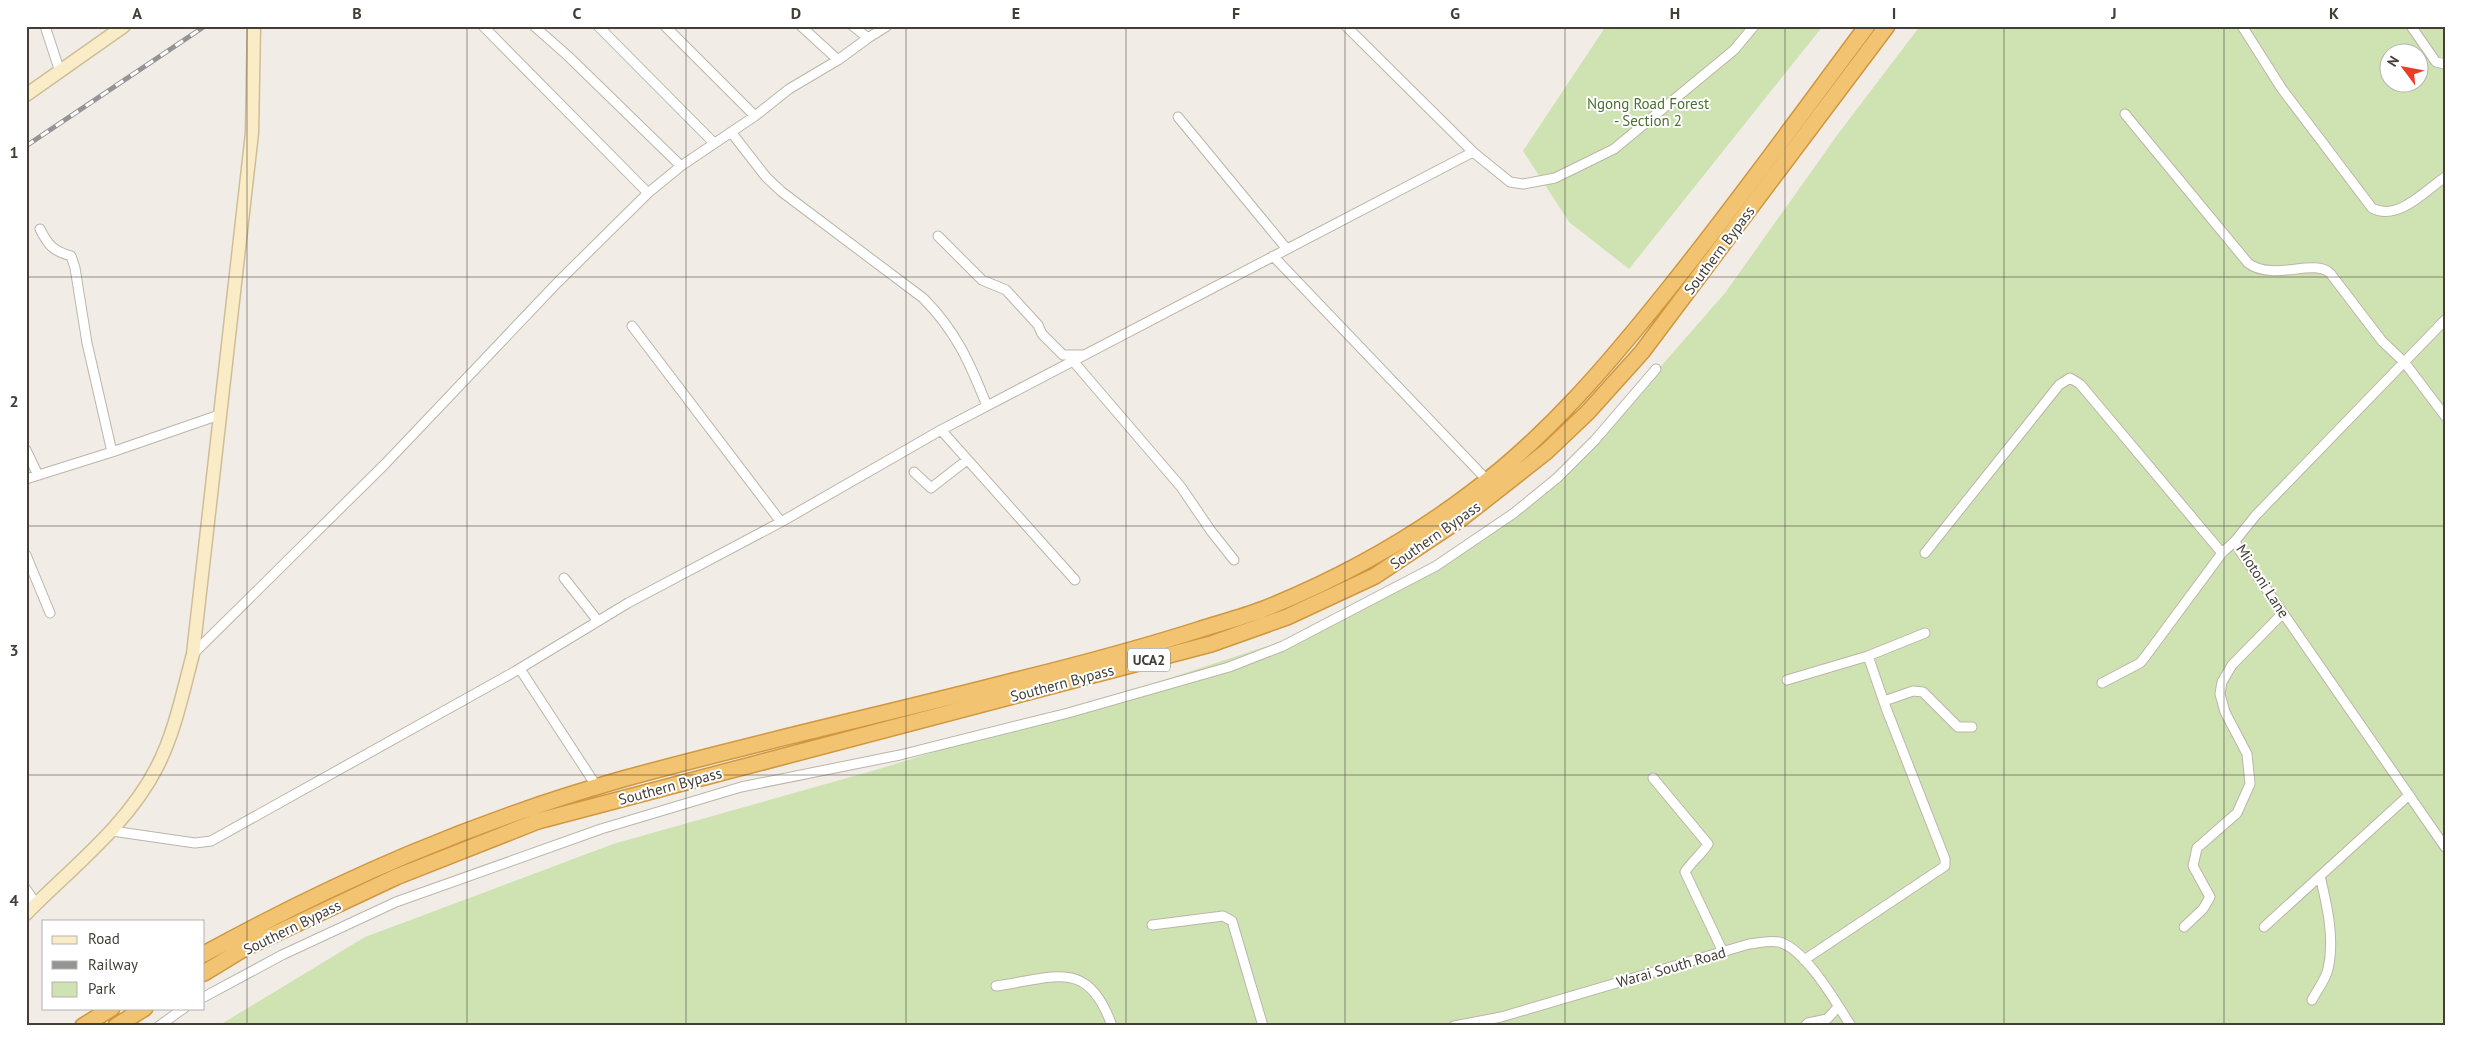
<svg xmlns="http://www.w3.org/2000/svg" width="2471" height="1052" font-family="'PT Sans',sans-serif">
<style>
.green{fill:#cee3b1;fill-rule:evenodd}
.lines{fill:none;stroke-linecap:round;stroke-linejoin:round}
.street-casing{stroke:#bcb5a9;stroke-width:11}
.secondary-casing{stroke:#cebe98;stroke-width:15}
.highway-casing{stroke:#d09740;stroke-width:18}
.street{stroke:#fff;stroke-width:9}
.secondary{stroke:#faecc7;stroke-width:12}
.highway{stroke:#f2c370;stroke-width:15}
.rail-casing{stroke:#949494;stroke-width:5}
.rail{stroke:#fff;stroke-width:3;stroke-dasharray:9;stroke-linecap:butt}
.grid{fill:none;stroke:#433e36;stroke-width:1;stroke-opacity:0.55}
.labels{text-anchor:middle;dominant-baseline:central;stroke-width:4;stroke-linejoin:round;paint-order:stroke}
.shield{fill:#fff;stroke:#7b7872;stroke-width:1}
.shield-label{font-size:14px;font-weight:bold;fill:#433e36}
.park-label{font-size:15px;fill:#49702e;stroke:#fff}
.street-label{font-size:15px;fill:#433e36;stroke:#fff}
.neatline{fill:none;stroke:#433e36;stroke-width:2}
.grid-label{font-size:16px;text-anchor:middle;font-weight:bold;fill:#433e36}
</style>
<rect width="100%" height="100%" fill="#f1ede6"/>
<!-- green -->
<path class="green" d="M1606 26H1823L1629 269 1569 222 1523 151Z
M1920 26H2445V1026H218L365 937 613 844 879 769 1109 698 1322 628 1437 571 1542 492 1655 373 1725 293 1838 134ZM2388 52H2418V82H2388Z"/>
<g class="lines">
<defs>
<path id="street" d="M45 26 60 72
M483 26 648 193
M534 26 568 56 681 166
M598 26 714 143
M665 26 755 116
M801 26 838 60
M853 26 868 38
M1346 26 1473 152 1510 182 1523 184 1555 178 1614 149 1734 50 1754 26
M2242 26 2282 89 2372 208C2397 222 2425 191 2445 177
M2411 26 2436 62 2445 64
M2125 114 2248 263C2273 282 2313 258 2330 273L2382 341 2405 363 2445 416
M1178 117 1286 248
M731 132 766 177 782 192 923 298C956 331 970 363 987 406
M40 229C48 245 53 251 71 256L75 268 87 343 112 452
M938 236 982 280 1006 290 1038 325 1042 334 1063 355H1082
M1273 256 1487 480
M2445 320 2256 515 2235 541 2240 551 2445 847
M632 326 781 522
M1073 361 1181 487 1211 531 1234 560
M941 430 1075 580
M26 450 38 475
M914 472 931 488 967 460
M26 479 112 452 219 415
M1925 553 2059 385 2070 378 2080 384 2222 553
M26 555 50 613
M564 578 598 621
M193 654 385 464 558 282 648 193 681 166 755 116 789 89 838 60 868 38 887 26
M520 669 597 787
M1787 680 1868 656 1925 633
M2102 683 2140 663 2145 657 2222 553 2235 541
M1884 701 1913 691 1923 692 1958 727H1972
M1653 778 1708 844C1701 855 1692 861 1685 872L1723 952
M112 831 195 843 211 841 514 672 628 603 781 522 941 430 1473 152
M26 889 36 904
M1152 925 1223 916 1232 921 1263 1026
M2184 927 2203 909 2210 897 2193 866 2197 848 2237 813 2250 784 2247 754 2225 712 2220 694 2222 682 2232 665 2283 613
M2264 927 2409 795
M1804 960 1945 866V859L1886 708 1868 656
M996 986C1054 978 1088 957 1112 1026
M204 997 282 955 396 902 601 829 741 787 900 755 1068 713 1229 667 1283 646 1436 566 1514 513 1557 478 1595 440 1656 369
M2312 1000C2317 990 2326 979 2328 969 2335 939 2327 905 2320 876
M159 1026 184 1008
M1454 1026 1501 1017 1749 944C1758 943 1770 940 1779 942 1805 948 1837 1004 1851 1026
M1805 1026 1808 1023 1827 1019 1838 1007"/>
<path id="secondary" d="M26 95 124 26
M26 914C72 867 127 826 157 767 175 732 183 691 193 654L252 133 254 26"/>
<path id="highway" d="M204 954C339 880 474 821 623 779 753 743 886 714 1017 680 1078 665 1138 649 1198 630 1220 623 1243 617 1264 609 1336 580 1409 540 1471 493 1549 435 1610 362 1670 287 1738 202 1802 113 1867 26
M204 973 245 948 396 877 538 821 1211 644 1287 617 1375 576 1462 518 1546 452 1588 412 1642 352 1887 26
M83 1026 112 1008
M116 1026 145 1008"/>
</defs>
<!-- street casing -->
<use href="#street" class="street-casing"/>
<!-- secondary casing -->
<use href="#secondary" class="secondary-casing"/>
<!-- highway casing -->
<use href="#highway" class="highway-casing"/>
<!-- street -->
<use href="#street" class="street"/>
<!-- secondary -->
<use href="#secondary" class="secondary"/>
<!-- highway -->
<use href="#highway" class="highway"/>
<defs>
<path id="rail" d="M26 146 205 26"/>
</defs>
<!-- rail casing -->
<use href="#rail" class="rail-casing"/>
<!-- rail -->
<use href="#rail" class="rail"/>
</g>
<!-- grid -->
<path class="grid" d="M247 26V1026M467 26V1026M686 26V1026M906 26V1026M1126 26V1026M1345 26V1026M1565 26V1026M1785 26V1026M2004 26V1026M2224 26V1026M26 277H2445M26 526H2445M26 775H2445"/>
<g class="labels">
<!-- shield labels -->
<rect class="shield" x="1128" y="648.5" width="42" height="23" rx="4"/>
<g class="shield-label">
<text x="1149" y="660">UCA2</text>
</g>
<!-- park labels -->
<g class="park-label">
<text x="1648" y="103">Ngong Road Forest<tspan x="1648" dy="17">- Section 2</tspan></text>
</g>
<!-- street labels -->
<g class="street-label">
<text transform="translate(1719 250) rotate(-53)">Southern Bypass</text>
<text transform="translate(1435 535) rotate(-35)">Southern Bypass</text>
<text transform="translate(2263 581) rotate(57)">Miotoni Lane</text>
<text transform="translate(1062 683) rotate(-15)">Southern Bypass</text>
<text transform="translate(670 786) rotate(-15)">Southern Bypass</text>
<text transform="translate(292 927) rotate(-26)">Southern Bypass</text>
<text transform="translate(1671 967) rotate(-16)">Warai South Road</text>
</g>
</g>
<!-- border -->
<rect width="2471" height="1052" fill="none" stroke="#ffffff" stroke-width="55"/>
<!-- legend -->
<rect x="42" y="920" width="162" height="90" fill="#ffffff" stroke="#b4b2af"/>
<rect x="52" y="936" width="25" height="8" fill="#faecc7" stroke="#b4b2af"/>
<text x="88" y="944" font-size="15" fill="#433e36">Road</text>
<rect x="52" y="961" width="25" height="8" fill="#949494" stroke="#b4b2af"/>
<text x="88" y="970" font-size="15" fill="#433e36">Railway</text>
<rect x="52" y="982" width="25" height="15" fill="#cee3b1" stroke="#b4b2af"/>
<text x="88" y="994" font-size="15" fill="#433e36">Park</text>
<!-- north arrow -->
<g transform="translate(2404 68) rotate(302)"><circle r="24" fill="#ffffff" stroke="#b4b2af"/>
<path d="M0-4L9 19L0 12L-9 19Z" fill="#e93d25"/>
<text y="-8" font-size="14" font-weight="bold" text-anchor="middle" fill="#433e36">N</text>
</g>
<rect x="28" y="28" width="2416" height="996" class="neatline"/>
<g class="grid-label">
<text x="137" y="19">A</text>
<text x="357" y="19">B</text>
<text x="577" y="19">C</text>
<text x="796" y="19">D</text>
<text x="1016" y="19">E</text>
<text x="1236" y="19">F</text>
<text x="1455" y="19">G</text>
<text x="1675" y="19">H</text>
<text x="1894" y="19">I</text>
<text x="2114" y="19">J</text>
<text x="2334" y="19">K</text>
<text x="14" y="158">1</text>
<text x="14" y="407">2</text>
<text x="14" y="656">3</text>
<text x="14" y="906">4</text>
</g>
</svg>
